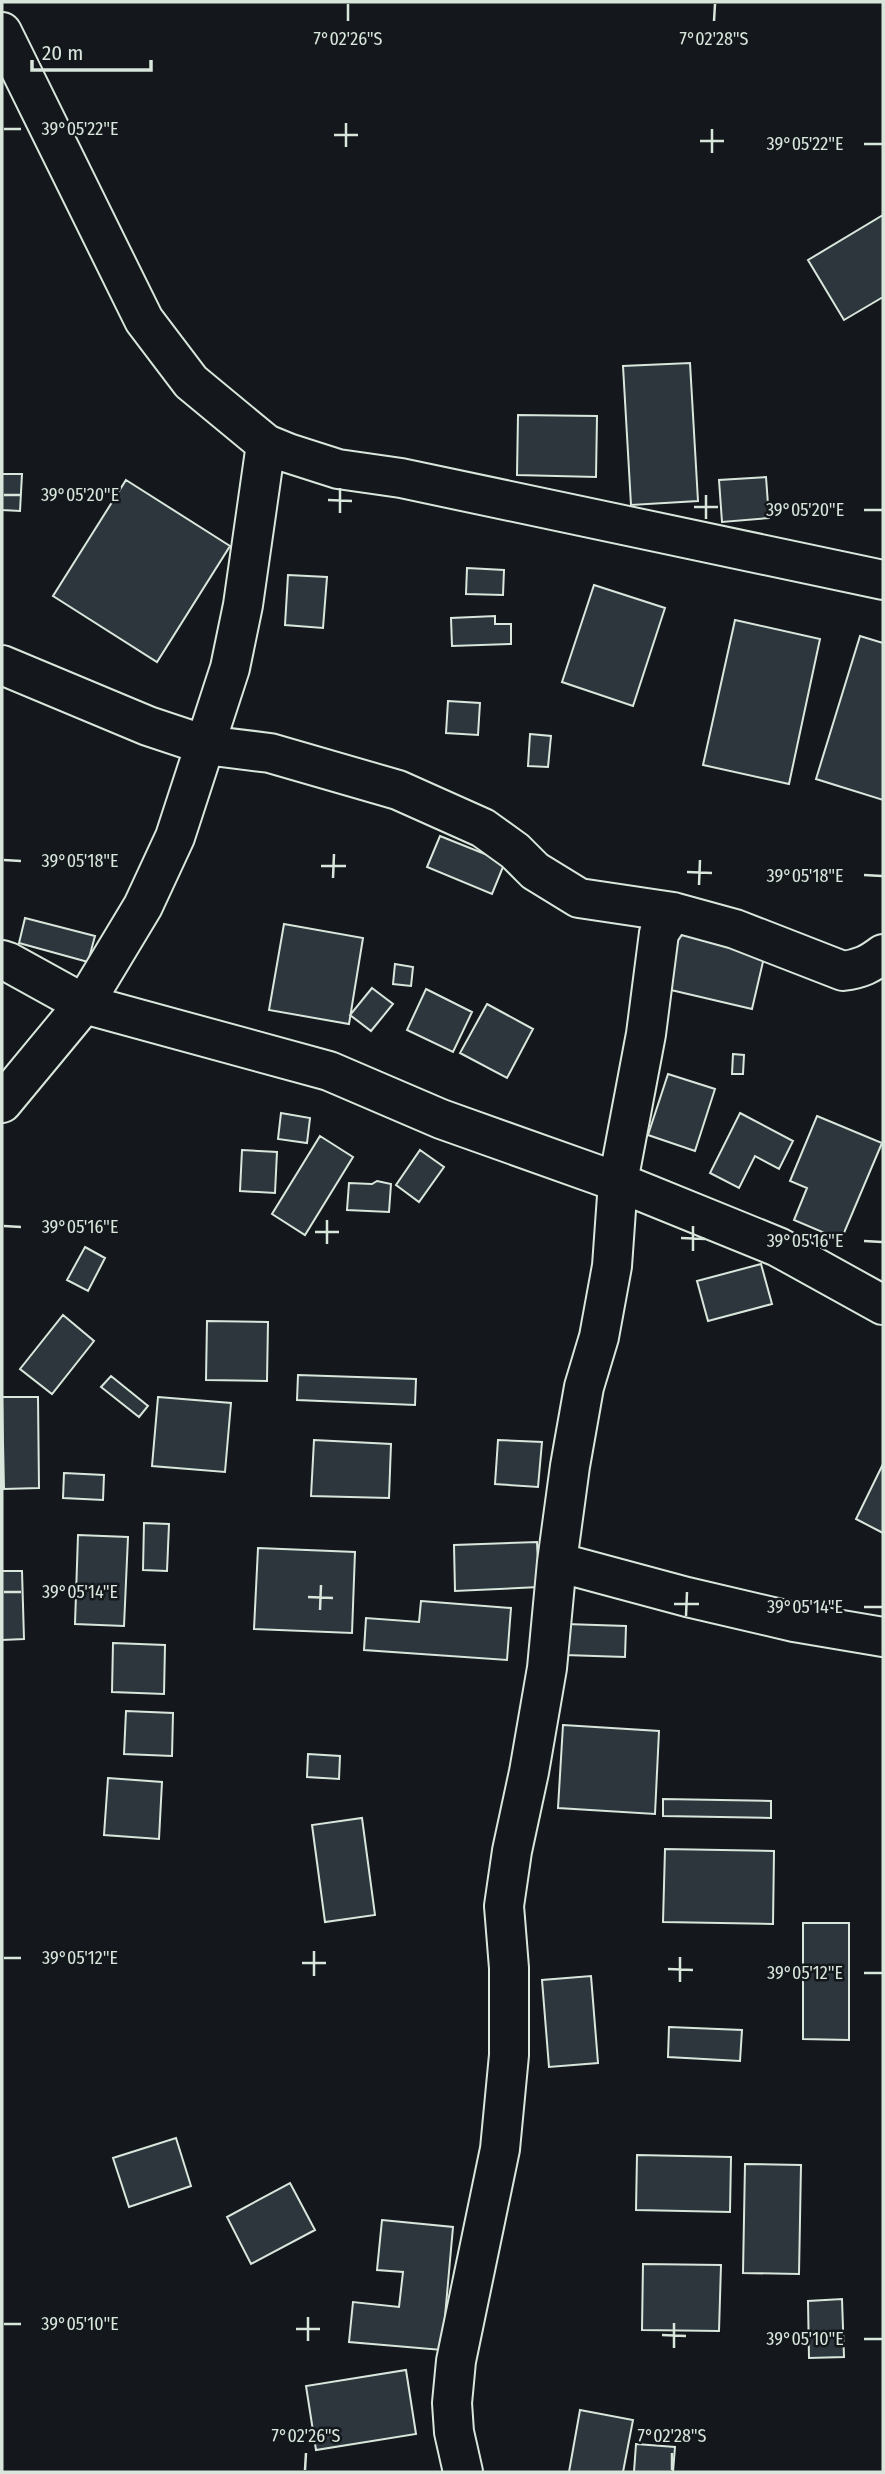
<svg xmlns="http://www.w3.org/2000/svg" width="885" height="2474" font-family="'Fira Sans Condensed',sans-serif">
<style>
.building{fill:#2c363c;stroke:#d8e6dc;stroke-width:2}
.lines{fill:none;stroke-linecap:round;stroke-linejoin:round}
.minor-casing{stroke:#d8e6dc;stroke-width:42}
.minor{stroke:#14181c;stroke-width:38}
.ticks{fill:none;stroke:#d8e6dc;stroke-width:2.5}
.ticks-label{font-size:18px;text-anchor:middle;fill:#d8e6dc;stroke:#14181c;stroke-width:5;stroke-linejoin:round;paint-order:stroke}
</style>
<rect width="100%" height="100%" fill="#14181c"/>
<!-- building -->
<path class="building" d="M883 215V297L844 320 808 260Z
M690 363 698 501 631 505 623 366Z
M518 415 597 416 596 477 517 475Z
M2 474H22L20 511 2 510Z
M766 477 769 518 722 522 719 480Z
M126 480 230 546 157 662 53 596Z
M467 568 504 570 503 595 466 594Z
M288 575 327 577 323 628 285 625Z
M594 585 665 608 633 706 562 682Z
M495 616V624H511V644L452 646 451 618Z
M735 620 820 639 789 784 703 765Z
M860 636 883 643V800L816 779Z
M448 701 480 703 478 735 446 733Z
M530 734 551 736 548 767 528 766Z
M440 836 505 862 492 894 427 867Z
M25 918 95 936 88 962 19 943Z
M284 924 363 938 349 1024 269 1010Z
M670 932 765 953 752 1009 658 987Z
M395 964 413 967 411 986 393 984Z
M372 988 393 1004 371 1031 350 1015Z
M426 989 472 1012 453 1052 407 1030Z
M487 1004 533 1029 507 1078 460 1053Z
M733 1054 744 1055 743 1074H732Z
M668 1074 715 1089 695 1151 648 1135Z
M281 1113 310 1118 307 1143 278 1139Z
M740 1113 793 1141 779 1169 755 1156 739 1188 710 1173Z
M817 1116 882 1143 841 1240 794 1220 807 1188 790 1181Z
M320 1136 353 1157 305 1235 272 1214Z
M242 1150 277 1152 275 1193 240 1191Z
M420 1150 444 1167 419 1202 396 1185Z
M377 1181 391 1184 389 1212 347 1210 349 1183 372 1184Z
M85 1247 105 1258 88 1291 67 1280Z
M761 1264 772 1304 708 1321 697 1281Z
M63 1315 94 1341 52 1394 20 1369Z
M207 1321 268 1322 267 1381 206 1380Z
M298 1375 416 1379 415 1405 297 1400Z
M111 1376 148 1406 139 1417 101 1387Z
M2 1397H38L39 1488 4 1489Z
M158 1397 231 1403 225 1472 152 1466Z
M314 1440 391 1444 389 1498 311 1496Z
M498 1440 542 1442 538 1487 495 1484Z
M883 1464V1533L856 1519Z
M64 1473 104 1475 103 1500 63 1498Z
M144 1523 169 1524 167 1571 143 1570Z
M78 1535 128 1537 124 1626 75 1624Z
M537 1542 539 1587 455 1591 454 1545Z
M258 1548 355 1552 352 1633 254 1629Z
M2 1571H22L24 1639 2 1640Z
M421 1601 511 1608 507 1660 364 1650 366 1618 419 1622Z
M566 1624 626 1626 625 1657 565 1655Z
M113 1643 165 1645 164 1694 112 1692Z
M126 1711 173 1713 172 1756 124 1754Z
M563 1725 659 1731 655 1814 558 1808Z
M308 1754 340 1756 339 1779 307 1777Z
M108 1778 162 1782 159 1839 104 1835Z
M663 1799 771 1801V1818L663 1816Z
M362 1818 375 1915 325 1922 312 1825Z
M665 1849 774 1851 773 1924 663 1922Z
M803 1923H849V2040L803 2039Z
M591 1976 598 2063 549 2067 542 1980Z
M669 2027 742 2030 740 2061 668 2057Z
M176 2138 191 2186 129 2207 113 2158Z
M637 2155 731 2157 730 2212 636 2210Z
M745 2164 801 2165 799 2274 743 2273Z
M290 2183 315 2230 251 2264 227 2217Z
M382 2220 453 2227 442 2350 349 2342 353 2302 399 2307 403 2272 377 2270Z
M643 2264 721 2265 719 2331 642 2330Z
M842 2299 844 2357 809 2358 808 2301Z
M406 2370 416 2434 316 2450 306 2386Z
M580 2410 633 2420 623 2472H569Z
M636 2444 675 2447 673 2472H634Z"/>
<g class="lines">
<defs>
<path id="minor" d="M2 32 144 320 191 382 266 444 288 453 338 469 401 478 883 580
M2 665 148 726 205 745 270 753 398 790 483 828 515 851 535 871 579 898 673 912 735 929 843 971C860 969 870 964 883 954
M2 960 8 962 84 1004 329 1071 441 1119 618 1182 778 1247 883 1305
M2 1103 84 1004 143 906 175 837 230 668 243 605 266 444
M557 1562 687 1597 794 1622 883 1637
M463 2472 454 2432 452 2403 456 2361 500 2149 509 2055V1968L504 1906 512 1851 529 1772 547 1668 557 1562 570 1466 584 1387 599 1337 612 1266 618 1182 646 1034 659 933 673 912"/>
</defs>
<!-- minor casing -->
<use href="#minor" class="minor-casing"/>
<!-- minor -->
<use href="#minor" class="minor"/>
</g>
<!-- ticks -->
<path class="ticks" d="M348 21V4M714 21 715 4M4 129H21M334 135H358M700 141H724M864 144H882M346 147V123M712 153V129M4 495H21M328 500 352 501M694 507H718M864 510H882M340 513V488M706 519V495M4 860 21 861M321 866H346M687 872 712 873M864 875 882 876M333 878 334 854M699 885 700 860M4 1226 21 1227M315 1232H339M681 1238 705 1239M864 1241 882 1242M327 1244V1220M693 1251V1226M4 1592H21M308 1597 333 1598M674 1604H699M864 1607H882M320 1610 321 1585M686 1616 687 1592M4 1958H21M302 1963H326M668 1969 693 1970M864 1973H882M314 1976V1951M680 1982V1957M4 2324H21M296 2329H320M662 2335 686 2336M864 2339H882M308 2341V2317M674 2348V2323M305 2470 306 2453M672 2470V2453"/>
<g class="ticks-label">
<text x="348" y="45">7°02'26"S</text>
<text x="714" y="45">7°02'28"S</text>
<text x="80" y="135">39°05'22"E</text>
<text x="805" y="150">39°05'22"E</text>
<text x="80" y="501">39°05'20"E</text>
<text x="805" y="516">39°05'20"E</text>
<text x="80" y="867">39°05'18"E</text>
<text x="805" y="882">39°05'18"E</text>
<text x="80" y="1233">39°05'16"E</text>
<text x="805" y="1247">39°05'16"E</text>
<text x="80" y="1598">39°05'14"E</text>
<text x="805" y="1613">39°05'14"E</text>
<text x="80" y="1964">39°05'12"E</text>
<text x="805" y="1979">39°05'12"E</text>
<text x="80" y="2330">39°05'10"E</text>
<text x="805" y="2345">39°05'10"E</text>
<text x="306" y="2442">7°02'26"S</text>
<text x="672" y="2442">7°02'28"S</text>
</g>
<!-- border -->
<rect width="885" height="2474" fill="none" stroke="#d8e6dc" stroke-width="7"/>
<!-- scale -->
<path d="M32 60v10h119v-10" fill="none" stroke="#d8e6dc" stroke-width="3.5"/>
<text x="42" y="60" font-size="21" fill="#d8e6dc" stroke="#14181c" stroke-width="5" paint-order="stroke">20 m</text>
</svg>
